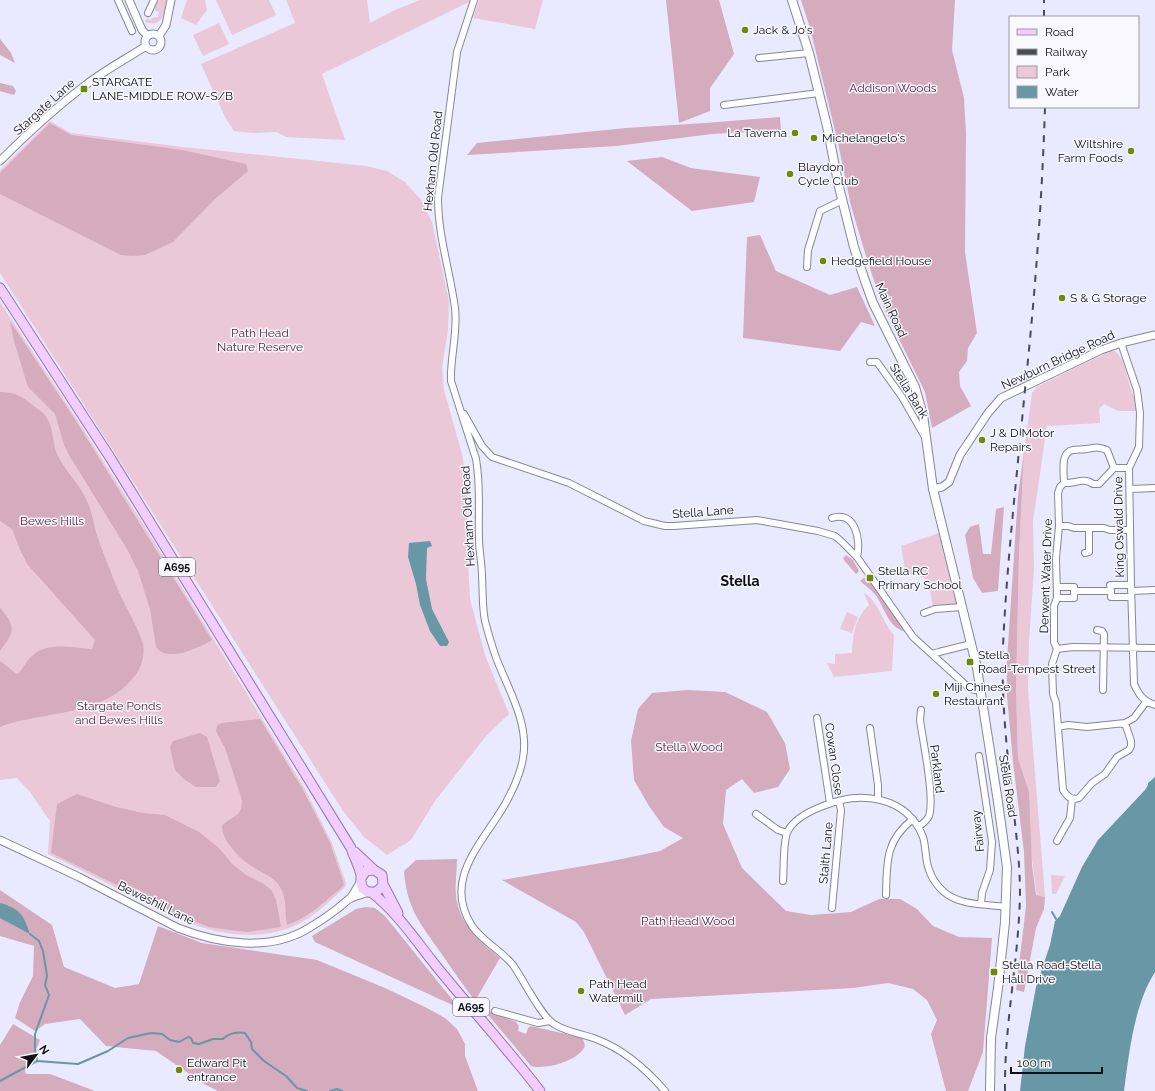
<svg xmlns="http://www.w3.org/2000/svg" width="1155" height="1091" font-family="Raleway,sans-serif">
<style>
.green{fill:#eac8d7}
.forest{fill:#d5abbe}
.water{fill:#6897a6}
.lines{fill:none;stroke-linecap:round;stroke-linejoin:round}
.stream{stroke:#6897a6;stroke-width:2}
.minor-casing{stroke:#85859d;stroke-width:8}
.tertiary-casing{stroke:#85859d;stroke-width:9}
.secondary-casing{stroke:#85859d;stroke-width:10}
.primary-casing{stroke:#9c76ab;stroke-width:11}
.minor{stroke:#fff;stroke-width:6}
.tertiary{stroke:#fff;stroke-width:7}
.secondary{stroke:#fff;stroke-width:8}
.primary{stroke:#f1cefd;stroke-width:9}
.rail{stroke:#4b4b57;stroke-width:2;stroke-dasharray:7 7;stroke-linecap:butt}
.poi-dot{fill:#6b8a06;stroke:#f8f8fe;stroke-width:1.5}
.labels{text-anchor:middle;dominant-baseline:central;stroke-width:3;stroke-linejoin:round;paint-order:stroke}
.shield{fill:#f8f8fe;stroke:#54545c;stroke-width:1}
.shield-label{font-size:11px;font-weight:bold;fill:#0e0e16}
.poi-label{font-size:12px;fill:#0e0e16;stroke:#f8f8fe;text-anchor:start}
.park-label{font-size:12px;fill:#531f3b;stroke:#f8f8fe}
.street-label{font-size:12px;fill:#0e0e16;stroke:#f8f8fe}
.quarter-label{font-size:14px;font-weight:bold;fill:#0e0e16;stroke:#f8f8fe}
</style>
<rect width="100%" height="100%" fill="#e9e9ff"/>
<!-- green -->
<path class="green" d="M159 0H167C164 13 163 28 145 22L146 19 151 20 152 18 158 17 159 12 156 11 154 8Z
M187 0H205L207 10 196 25 181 18Z
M216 0H269L276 15 232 35Z
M286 0H367L370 23 395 10 420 0H470L469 2 322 74 345 140 286 137 277 132 252 133 234 131 225 117 201 64 295 23Z
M479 0H543L535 29 473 18Z
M219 23 229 44 203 56 193 35Z
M50 121 71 133 183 147 366 166 387 171 405 182 421 200 432 222 449 301 448 331 442 367 444 390 462 454 467 485V542L470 599 485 655 509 714 486 736 435 801 411 840 387 855 364 837 343 811 0 273V170Z
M0 302 78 421 150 535 305 789 332 843 346 883 345 887C330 901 312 919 292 927 230 950 175 918 122 891 98 878 73 866 48 854L50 821 30 792 17 778 0 780Z
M1111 351H1115C1126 361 1127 377 1131 390 1134 398 1137 401 1138 411H1118L1104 404 1099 409 1100 420V423L1047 426 1033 521 1034 568 1029 641 1028 687 1045 897 1037 896 1018 759 1016 689 1019 554 1024 451 1032 393 1037 387 1081 365Z
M939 533 958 604 933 607 929 585 924 577 906 574 901 546Z
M864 593C879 602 882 622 894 635L892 671 834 677 827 663 835 664V654L852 653C853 635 855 618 869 605Z
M847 612 858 617 852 633 840 629Z
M1051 875 1065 876 1056 894H1052Z"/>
<!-- forest -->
<path class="forest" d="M666 0H719L734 54 710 88V111L679 123Z
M801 0H955L952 50 964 98 966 133 965 252 977 333 968 348 967 361 959 372 960 386 971 406 932 428 925 392 881 302 866 256 851 206 838 143 810 28Z
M0 39 11 53 15 63 0 55Z
M0 83 13 86 16 91 14 95 0 91Z
M780 117 781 130 712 134 616 146 467 155 477 143 626 128 705 123Z
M50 123 71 135 182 150 246 164 248 171 215 199 173 242 145 255 133 256 121 255 0 194V173Z
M662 157 691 168 760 177 754 202 692 211 627 161Z
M760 235 776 271 830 295 857 287 875 326 861 322 840 351 743 338 747 237Z
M10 321 76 421 212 640C199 648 167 663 156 647L150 609 138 571 127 549 69 455 64 445 55 414 29 388 27 384 13 337Z
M0 392C16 392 23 397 35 407 38 409 42 412 44 414 54 425 52 442 57 454 64 470 78 482 85 497 91 508 93 520 96 532 101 549 109 566 115 583 123 603 137 624 143 644 145 654 142 664 137 673 112 709 68 711 29 719 19 721 9 723 0 727V661L17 674 19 673C23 668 27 660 32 656 47 641 74 648 92 649L95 640 28 565 21 552 12 529 0 521Z
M1024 451 1019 554 1016 689 1018 759 1029 792 1032 865 1036 895 1045 897 1044 909 1036 928 1024 992 1016 990 1026 906 1024 852 1013 762 1007 696V660L1018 496Z
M1004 507 998 591 982 593 973 578 965 535 970 527 979 524 983 554H991L996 509Z
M846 555 853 560 859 571 856 574 843 559Z
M864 578H870L907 632C889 629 886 611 877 597 873 591 866 586 860 581Z
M0 608C17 627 14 632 0 651Z
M688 690 725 692 767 712 785 743 790 769 778 787 754 793 742 779 726 790 723 824 742 868 786 911 811 915 851 912 879 899H900L917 909 933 926 959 937 992 938 983 1052 968 1091H946L931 1034 937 1020 927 1000 913 989 888 983 853 988 651 999 625 1015 584 932 576 922 502 880 607 862 660 851 683 838 664 827 649 806 634 780 631 741 638 709 652 693Z
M260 719 302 788 330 843 344 884 343 886C326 901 309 917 287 925 284 911 288 901 280 887 274 876 259 872 250 865 238 857 222 840 222 826 231 815 242 819 242 800L225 748 216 731 217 726 221 723Z
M200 733 207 737 220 781 216 787H196L185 780 175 770 170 747 173 741Z
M77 794 116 807 143 813 165 815 199 832 219 848 232 864 246 875 264 884 272 891 276 900 281 927 247 932 209 927 181 916 51 853 57 804Z
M457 859C457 873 454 889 457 902 462 927 482 943 500 958L475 1001C463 985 452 969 441 953 420 923 407 909 404 871L416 860Z
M0 890 52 925 64 967 115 988 139 984 158 926 202 943 317 960 385 988 427 1008 445 1018 457 1029 465 1044V1056L478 1091H218L204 1084 156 1051 106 1046 80 1019 45 1024 35 1031 15 1018 20 1002 33 976 34 946 0 936Z
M366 907 375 908 385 916 459 1008 315 942 312 936 356 909Z
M484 1010 516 1022 519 1026 518 1031 526 1034 528 1028 531 1026 579 1037 583 1039 585 1046C579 1061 545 1070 531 1066Z
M13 1024 40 1040 26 1074H50L95 1091H0V1045Z"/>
<!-- water -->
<path class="water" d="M430 541 432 546 427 548 426 579 432 609 449 642 447 646H440L430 631 420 605 416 584 408 557 409 543Z
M1155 777V972C1134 1005 1129 1053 1124 1091H1020L1025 1046 1036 987 1050 945 1055 921 1060 916 1082 867 1098 840 1145 790 1148 785V783Z
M1 903C21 910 23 914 30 934L0 918V904Z"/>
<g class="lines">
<!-- stream -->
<path class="stream" d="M1052 912 1056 919
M30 934 39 941 43 951 47 976 45 985 49 995 35 1034V1049L37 1061
M0 1081 37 1061 78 1064 108 1051 128 1038 151 1033 162 1034 170 1040 179 1042 188 1037 191 1038 193 1043 199 1044 213 1039H223C229 1033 238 1032 245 1033L251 1042 252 1049 264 1061 286 1076 297 1088 307 1091
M330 1091 337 1089 342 1091"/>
<defs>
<path id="minor" d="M118 0 132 31
M474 0 457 52 438 198C438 236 450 271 455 308 458 333 450 357 451 381L476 459C481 486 478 512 479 539 479 551 482 564 482 576 483 592 482 606 485 621 489 636 493 651 499 665 511 694 529 726 523 758 520 777 508 801 497 817 475 851 445 884 472 926 483 942 501 950 513 965 523 979 541 1016 554 1024 566 1032 583 1034 596 1039 623 1049 646 1069 665 1091
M148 13 154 0
M759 58 809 53
M724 105 819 93
M807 267 808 250 820 211 843 200
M1121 343 1137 390 1140 413 1139 447 1129 468 1131 585 1134 684C1139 695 1143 701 1155 705
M870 362H877L902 397 925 437
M464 414 482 446 492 457 569 483 644 521 665 526H674L757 520 818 531 835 536 841 541 857 557 913 637 968 687 974 690H980
M1114 468 1107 450C1097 446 1095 448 1086 449 1082 450 1077 449 1073 450 1060 452 1064 473 1064 483L1060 487 1058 493 1059 526 1056 558 1057 598 1054 606V642L1057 649 1052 664 1053 694 1056 703 1063 790C1067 796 1071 801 1079 798L1092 783 1105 774 1117 757 1129 750 1131 746V741L1125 723
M1064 483C1074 484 1084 477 1093 484H1099L1114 468H1129
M1130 489 1155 488
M832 518C856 510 861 541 857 557
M1059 526H1068L1074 528H1104L1110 530H1130
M1085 553 1089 552V528
M1074 591H1111V597H1131
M1111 591 1110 585H1131
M1131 591 1155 590
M1057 598H1074V587H1057
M924 613 935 609 962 607
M1097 630 1102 631 1104 634 1103 690
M1057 649 1073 647 1155 648
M932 654 939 652 971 644
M817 718 830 803
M1058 727 1068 725 1087 727 1125 723 1134 718 1146 702
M870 728 878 785V799
M979 756 992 842 990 870 982 893 981 904
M756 814 778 830 787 833
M918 827C922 824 927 821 929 816 935 797 923 742 920 720L921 710
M1057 841 1070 818 1072 799
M783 881C784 868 783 844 787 833 792 820 810 811 823 806 860 790 907 796 923 837 925 843 925 850 926 855 927 870 933 882 944 892 961 906 986 904 1006 907
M886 895C887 862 885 841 913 819
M832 908 841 810 839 801
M495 1011 538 1023 550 1021"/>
<path id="tertiary" d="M129 0 142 30 148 36
M145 42a8 8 0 1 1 16 0a8 8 0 1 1-16 0Z
M159 36 166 25 171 0
M0 161C27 134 56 107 87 84 105 70 126 59 146 46
M933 489 942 487 949 482 960 455 988 413 1001 398 1101 350 1121 343 1155 335
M0 840 79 877 178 928C219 944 270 952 309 928 319 922 328 916 337 909 341 906 345 902 349 899 355 896 363 894 369 892
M350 899 361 881"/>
<path id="secondary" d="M792 0 809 53 827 126 839 187 854 247 864 278 873 303 915 387 923 415 933 489 977 668 998 802 1007 867 1005 922 998 988 991 1038 990 1091"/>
<path id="primary" d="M0 288 111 459 351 848C354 857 359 866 361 875 361 879 360 884 363 888 369 896 380 892 383 884L382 875 374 870 366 871 361 878
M355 852 373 869
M383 884 398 913
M371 892C398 913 416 941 437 967 471 1009 507 1048 540 1091"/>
</defs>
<!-- minor casing -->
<use href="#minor" class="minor-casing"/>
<!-- tertiary casing -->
<use href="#tertiary" class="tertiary-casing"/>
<!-- secondary casing -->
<use href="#secondary" class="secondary-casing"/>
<!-- primary casing -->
<use href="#primary" class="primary-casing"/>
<!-- minor -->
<use href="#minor" class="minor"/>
<!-- tertiary -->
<use href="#tertiary" class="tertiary"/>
<!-- secondary -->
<use href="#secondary" class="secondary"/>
<!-- primary -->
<use href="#primary" class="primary"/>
<!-- rail -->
<path class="rail" d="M1044 17V0
M1005 1091C1004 1025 1019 959 1020 893 1020 863 1016 834 1013 804 1007 752 1001 699 1003 646 1007 560 1017 475 1025 389 1035 295 1042 201 1045 107"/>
</g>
<!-- markers -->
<g class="poi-dot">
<circle cx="745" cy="30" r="4"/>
<rect x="80" y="85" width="8" height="8" rx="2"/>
<circle cx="795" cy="133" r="4"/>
<circle cx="814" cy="138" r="4"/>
<circle cx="1131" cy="151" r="4"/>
<circle cx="790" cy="174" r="4"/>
<circle cx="823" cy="261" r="4"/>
<circle cx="1062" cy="298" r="4"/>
<circle cx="982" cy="440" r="4"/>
<rect x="866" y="574" width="8" height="8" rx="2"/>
<rect x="966" y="658" width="8" height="8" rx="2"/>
<circle cx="936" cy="694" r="4"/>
<rect x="990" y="968" width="8" height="8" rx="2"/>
<circle cx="581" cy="991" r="4"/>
<circle cx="179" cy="1070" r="4"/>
</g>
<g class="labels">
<!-- shield labels -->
<g class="shield">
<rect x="159" y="558" width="36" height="18" rx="3"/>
<rect x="453" y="998" width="36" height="18" rx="3"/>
</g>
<g class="shield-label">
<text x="177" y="567">A695</text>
<text x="471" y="1007">A695</text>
</g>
<!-- poi labels -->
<g class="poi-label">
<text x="753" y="30">Jack &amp; Jo's</text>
<text x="92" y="82">STARGATE<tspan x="92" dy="14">LANE-MIDDLE ROW-S/B</tspan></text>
<text x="787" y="133" text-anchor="end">La Taverna</text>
<text x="822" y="138">Michelangelo's</text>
<text x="1123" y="144" text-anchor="end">Wiltshire<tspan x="1123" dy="14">Farm Foods</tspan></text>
<text x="798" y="167">Blaydon<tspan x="798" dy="14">Cycle Club</tspan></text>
<text x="831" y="261">Hedgefield House</text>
<text x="1070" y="298">S &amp; G Storage</text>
<text x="990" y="433">J &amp; D Motor<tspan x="990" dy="14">Repairs</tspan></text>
<text x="878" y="571">Stella RC<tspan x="878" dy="14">Primary School</tspan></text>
<text x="978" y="655">Stella<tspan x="978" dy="14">Road-Tempest Street</tspan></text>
<text x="944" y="687">Miji Chinese<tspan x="944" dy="14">Restaurant</tspan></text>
<text x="1002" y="965">Stella Road-Stella<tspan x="1002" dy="14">Hall Drive</tspan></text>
<text x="589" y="984">Path Head<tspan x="589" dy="14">Watermill</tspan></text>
<text x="187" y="1063">Edward Pit<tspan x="187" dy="14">entrance</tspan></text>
</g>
<!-- park labels -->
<g class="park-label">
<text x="893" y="88">Addison Woods</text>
<text x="260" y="333">Path Head<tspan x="260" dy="14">Nature Reserve</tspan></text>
<text x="52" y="521">Bewes Hills</text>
<text x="119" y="706">Stargate Ponds<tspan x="119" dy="14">and Bewes Hills</tspan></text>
<text x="689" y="747">Stella Wood</text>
<text x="688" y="921">Path Head Wood</text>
</g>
<!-- street labels -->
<g class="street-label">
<text transform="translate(44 107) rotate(-42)">Stargate Lane</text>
<text transform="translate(433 161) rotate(-84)">Hexham Old Road</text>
<text transform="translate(891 310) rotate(65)">Main Road</text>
<text transform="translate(1058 360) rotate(-25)">Newburn Bridge Road</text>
<text transform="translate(909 391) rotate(58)">Stella Bank</text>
<text transform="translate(703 512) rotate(-4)">Stella Lane</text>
<text transform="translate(468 516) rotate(-93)">Hexham Old Road</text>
<text transform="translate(1119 527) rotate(-91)">King Oswald Drive</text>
<text transform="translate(1046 576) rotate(-88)">Derwent Water Drive</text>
<text transform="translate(834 759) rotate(82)">Cowan Close</text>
<text transform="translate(937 769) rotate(83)">Parkland</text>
<text transform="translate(1008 786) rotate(81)">Stella Road</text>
<text transform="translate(978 831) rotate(-96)">Fairway</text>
<text transform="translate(826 853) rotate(-85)">Staith Lane</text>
<text transform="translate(156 903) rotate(26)">Beweshill Lane</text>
</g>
<!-- quarter labels -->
<g class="quarter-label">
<text x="740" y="581">Stella</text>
</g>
</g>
<!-- legend -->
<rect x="1009" y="16" width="130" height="92" fill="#f8f8fe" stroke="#9a9aa1"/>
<rect x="1017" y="29" width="20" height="6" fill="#f1cefd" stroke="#9a9aa1"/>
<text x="1045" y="36" font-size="12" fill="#0e0e16">Road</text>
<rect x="1017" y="49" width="20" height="6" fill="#4b4b57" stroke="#9a9aa1"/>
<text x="1045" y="56" font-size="12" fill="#0e0e16">Railway</text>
<rect x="1017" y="66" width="20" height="12" fill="#eac8d7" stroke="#9a9aa1"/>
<text x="1045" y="76" font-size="12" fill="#0e0e16">Park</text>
<rect x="1017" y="86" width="20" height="12" fill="#6897a6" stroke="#9a9aa1"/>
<text x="1045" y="96" font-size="12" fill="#0e0e16">Water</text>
<!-- north arrow -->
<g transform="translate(36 1055) rotate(58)" stroke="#f8f8fe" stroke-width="3" paint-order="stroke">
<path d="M0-3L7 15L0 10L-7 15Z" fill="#0e0e16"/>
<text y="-6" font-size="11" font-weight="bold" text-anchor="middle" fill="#0e0e16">N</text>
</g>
<!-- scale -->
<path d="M1011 1067v6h91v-6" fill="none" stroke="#0e0e16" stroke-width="2"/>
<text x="1017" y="1067" font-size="12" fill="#0e0e16" stroke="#f8f8fe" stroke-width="3" paint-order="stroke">100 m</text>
</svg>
